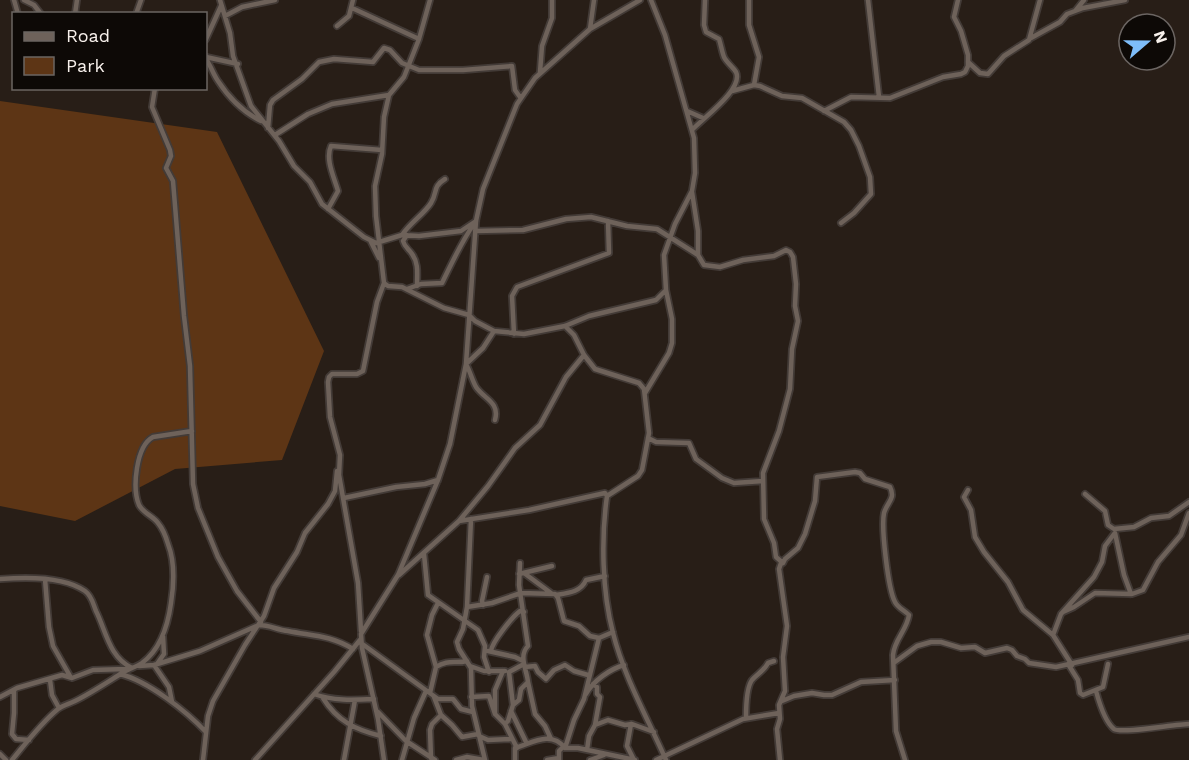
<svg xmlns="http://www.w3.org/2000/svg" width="1189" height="760" font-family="'Work Sans',sans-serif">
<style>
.green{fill:#5d3515}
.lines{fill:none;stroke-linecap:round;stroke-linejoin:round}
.street-casing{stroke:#433b37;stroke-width:8}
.street{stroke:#6e625a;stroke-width:4.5}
</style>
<rect width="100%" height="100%" fill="#281e17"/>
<!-- green -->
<path class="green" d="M0 101 217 132 324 351 282 460 175 469 75 521 0 506Z"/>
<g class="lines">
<defs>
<path id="street" d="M14 0 18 14
M24 0 34 5 41 14
M220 0 230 33 233 56 251 106 279 141 294 166 310 182 322 204 364 237 376 243 402 235 419 236 461 231 476 221
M430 0 419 39 404 77 389 95 384 117 382 154 375 186 376 216 384 283 388 286 402 287 444 308 469 315 475 321 494 331 524 334 565 326 589 316 656 300 666 290 664 255 675 224 692 191 695 173 694 138 665 35 651 0
M749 0V25L759 57 754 85
M868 0 879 97
M352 8 419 39
M1076 10 1084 0
M75 14 77 0
M136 14 141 0
M225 16 242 7 275 0
M337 26 349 16 353 0
M590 29 594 0
M1031 38 1060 22 1067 14 1083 8 1125 0
M206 39 221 6
M206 57 238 64
M206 59C211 66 213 74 218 81 229 98 243 112 261 121
M968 62 980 73 988 74 1004 56 1029 40 1040 0
M540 72 542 46 552 18V0
M155 88 152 107 170 150 171 156 166 168 173 181 184 316 190 366 193 484 198 508 218 557 237 591 261 622
M732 91 754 85 760 86 782 96 802 98 844 122 851 130 859 146 870 177 871 194 854 213 841 223
M687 111 703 118
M824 111 851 97 890 98 943 77 961 74 965 72 968 66V55L961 31 954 17 958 0
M268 128 270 105 273 100 302 79 319 62 334 59 373 62 384 48 390 50 402 63 419 70H463L512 66 515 90 520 97
M692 130C703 118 744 89 736 72 733 67 727 63 724 57 722 52 721 45 719 39L706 32 704 25 705 0
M275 135 308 114 332 104 389 95
M692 192 698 231V255L704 265 720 267 743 260 774 256 786 250 790 252 793 257 796 284 795 306 798 321 792 349 790 389 779 431 763 473 764 519 774 543 776 557 783 563
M328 209 338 191C334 177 325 159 331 146L382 150
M475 231 523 230 566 219 591 217 627 226 657 229 698 255
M402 235C410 223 425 213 431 203 438 192 432 187 445 179
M407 235 403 241C405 248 409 249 412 254 419 263 417 275 417 286
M371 242 379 258
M407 289 421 284 442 283C452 263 461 242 474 224
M565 326 574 335 584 355 595 369 639 383 644 389 649 433 642 470 638 476 607 496
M494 331 483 348 466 364C470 371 472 380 476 387 484 399 500 402 495 420
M514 334 512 296 517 287 609 253 608 221
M645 393 669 353 672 343V319L666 290
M648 438 656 442 689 443 696 459 722 478 734 483 763 481
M968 490 964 497 971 510 975 537 984 552 1008 582 1023 610 1053 635 1072 665
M1085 494 1105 511 1108 525 1114 529 1134 527 1151 518 1169 516 1189 502
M344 498 396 487 425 484 438 480
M471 519 467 607 463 629 457 642 459 649 471 668 472 706 485 760
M459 521 488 486 515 448 540 425 566 377 584 355
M1115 533 1124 575 1131 594
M424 554 428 595 478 630 485 646 484 657 489 672
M524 573 551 593
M519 574 552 566
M399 575 459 521 529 510 605 493 607 496C601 538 602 591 613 633 624 677 648 719 666 760
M0 579C25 577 64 576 85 591 92 596 93 604 96 611 106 631 109 657 132 668
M45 579 49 627 53 646 70 676
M556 595C568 593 581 592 586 580L605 576
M483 605 482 601 487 577
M467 607 492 603 521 593 555 594 558 598 564 621 579 626 590 636 599 638
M1063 612 1074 607 1095 593 1132 594 1143 590 1158 562 1181 535 1189 513
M361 631 358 583 339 475 340 455 330 417 328 382 329 377 332 374H357L363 371 377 302 384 283
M1053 635 1061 614 1094 577 1102 562 1105 546 1114 534
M361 643 438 699H453L461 709 473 712
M488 651 515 657 523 661
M491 651C492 642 512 617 520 611L524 612
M895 662 917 646 931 642H941L961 648 975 647 985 653 1007 648 1012 650 1017 656 1025 659 1029 663 1056 667 1189 637
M157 664 164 654 163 636
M1068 664 1078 680 1080 693 1083 695 1103 687 1108 664
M154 665 200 651 259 625C270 625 277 630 288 631 313 636 330 635 353 649
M139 666 154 665 169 687 172 702
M470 666 484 671H505
M436 667C448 659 455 664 467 661
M525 667 535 666 538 672 546 679 554 670 565 665 574 671 588 675
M120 674C148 681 186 711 206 732
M50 680 52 695 59 708
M528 682 535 714 545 726 551 739
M14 690V713L12 734 16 739 29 740
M1096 691C1099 702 1105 722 1114 729 1121 734 1175 724 1189 724
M430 693 436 667 427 635 432 615 438 603
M314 694C333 701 353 700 374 699
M586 694C593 681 610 669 624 665
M0 697 17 688 62 675 72 678 93 670 126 669
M471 697 489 696 495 714 505 724 517 748
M323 698C337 721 356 730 381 736
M782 701 794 696 812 693 824 695H832L861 682 895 680
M513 705 509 672 524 664
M511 711 526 742
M378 712 406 741 435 760
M495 714V690L503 671
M441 715 452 725 462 737 478 734
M746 718C746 708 746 688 752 680 757 674 764 671 768 663L774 661
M505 724 508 721 513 705 519 700 521 689 528 682C527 670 518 656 528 646L519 585 520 563
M631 724 627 746 634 760
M595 725 608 720 625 725 632 724 654 732
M479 736 488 740 511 739
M565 748 574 720 584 699 599 638 613 632
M587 750 589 736 595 725 600 697 597 694V687L593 684
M0 754 6 760
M431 758 430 730 432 724 441 715 434 697
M12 760C26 743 41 723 58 709 63 705 69 704 75 701 91 693 106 683 122 673 128 669 136 667 142 663 161 649 168 625 171 603 174 584 175 562 168 544 166 537 163 529 158 523 153 516 143 513 139 505 132 488 136 446 153 437L192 431
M203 760 208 716 213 701 245 645 264 616 274 588 297 552 305 533 328 504 335 491 337 471
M255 760 334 672 360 640
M344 760 355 700
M384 760 378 719 362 648 361 634 398 575 438 480 450 444 466 364 476 221 483 189 517 104 535 78 590 29 640 0
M402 760 414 718 426 691
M456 760 467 757 484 760
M515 760V748C532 743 551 730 565 748H578L635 760
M547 760 559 758
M559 760V751L564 746
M590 760 604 755
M656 760 743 719 779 713
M780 760 777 729 780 719 779 705 785 691 783 657 787 626 779 569 781 563H783L785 559 798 548 805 534 815 501 817 477 855 472 860 473 865 479 890 487C896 499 887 502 884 513 881 527 888 589 895 602 898 608 904 610 909 615 907 630 894 640 893 655L896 731 905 760"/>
</defs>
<!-- street casing -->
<use href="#street" class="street-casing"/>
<!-- street -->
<use href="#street" class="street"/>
</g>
<!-- legend -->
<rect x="12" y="12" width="195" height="78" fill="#0d0906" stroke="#6b6562" stroke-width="1.5"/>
<rect x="24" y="32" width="30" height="9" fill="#6e625a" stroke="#6b6562" stroke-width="1.5"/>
<text x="66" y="42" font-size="18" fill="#f7f0eb">Road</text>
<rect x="24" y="57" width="30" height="18" fill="#5d3515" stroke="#6b6562" stroke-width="1.5"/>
<text x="66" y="72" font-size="18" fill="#f7f0eb">Park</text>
<!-- north arrow -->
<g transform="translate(1147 42) rotate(70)"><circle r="28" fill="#0d0906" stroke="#6b6562" stroke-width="1.5"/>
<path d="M0-4.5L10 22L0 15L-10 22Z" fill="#7ebdf9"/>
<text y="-9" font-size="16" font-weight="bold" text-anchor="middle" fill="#f7f0eb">N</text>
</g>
</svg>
